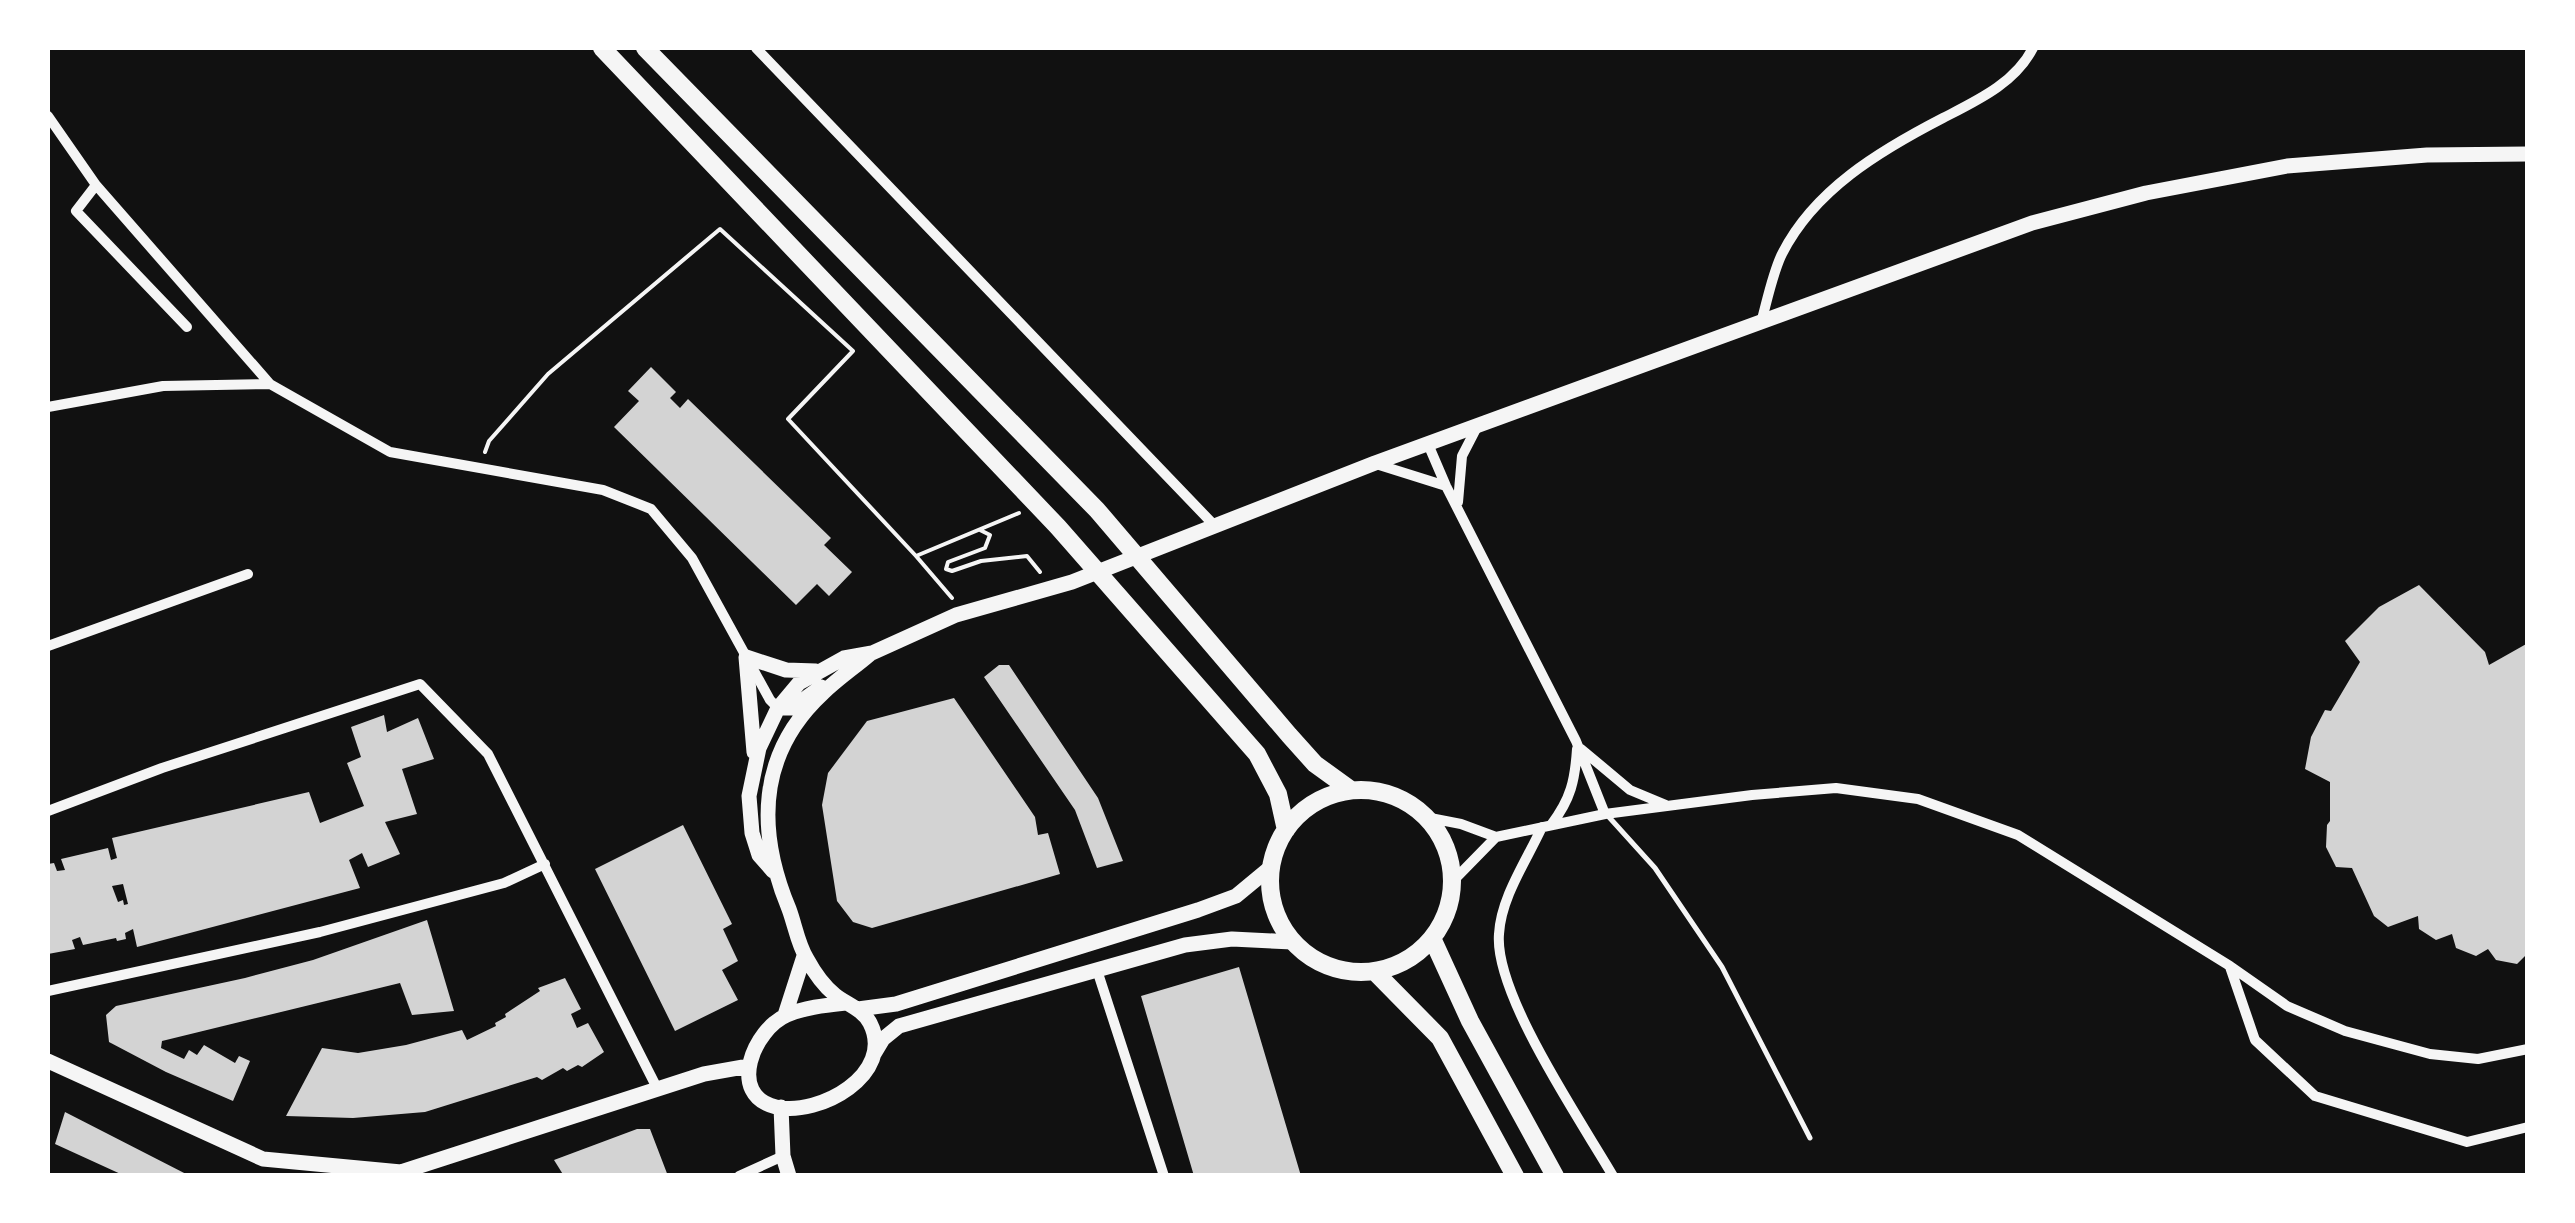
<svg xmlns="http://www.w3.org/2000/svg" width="2575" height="1223" font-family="'Golos Text',sans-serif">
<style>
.building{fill:#d3d3d3;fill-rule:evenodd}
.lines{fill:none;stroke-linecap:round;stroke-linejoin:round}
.path{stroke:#f5f5f5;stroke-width:4}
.service{stroke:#f5f5f5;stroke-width:5}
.minor{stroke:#f5f5f5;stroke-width:10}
.secondary{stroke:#f5f5f5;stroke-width:15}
.primary{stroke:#f5f5f5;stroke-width:18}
</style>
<rect width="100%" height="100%" fill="#111"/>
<!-- building -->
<path class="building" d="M651 367 676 392 670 398 680 408 688 399 831 538 824 545 852 572 829 596 817 584 796 605 614 427 639 401 628 391Z
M2419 585 2485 652 2489 665 2528 643V953L2517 964 2496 960 2488 949 2476 956 2456 948 2452 934 2436 940 2419 929 2418 916 2388 927 2374 916 2352 868 2336 867 2326 847 2327 825 2330 821V782L2305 769 2311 737 2325 710 2331 711 2360 662 2345 641 2379 607Z
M999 665H1009L1098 798 1123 861 1097 868 1075 810 984 677Z
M954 698 1035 817 1038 835 1048 833 1060 874 872 928 853 922 837 901 822 805 828 773 867 721Z
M384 715 387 732 418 718 434 759 402 769 417 814 385 822 400 854 368 867 362 853 349 860 360 888 137 947 133 929 125 933 126 939 117 941 116 938 83 945 80 937 72 940 75 949 48 954V864L54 863 57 871 65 870 61 859 108 848 111 860 117 858 112 838 309 792 320 823 364 806 347 763 361 757 351 727ZM123 884 128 904 124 905 123 900 118 902 112 886Z
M683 825 732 924 723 929 738 961 722 970 738 1000 675 1031 595 869Z
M427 920 454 1011 412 1015 400 983 162 1041 161 1048 184 1059 189 1050 197 1055 204 1045 235 1063 239 1056 250 1061 233 1101 166 1072 109 1042 106 1015 116 1006 245 978 313 960Z
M1239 967 1301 1176H1194L1141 996Z
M565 978 581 1009 571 1014 577 1028 588 1023 604 1052 582 1067 578 1065 567 1071 563 1068 542 1080 537 1077 425 1112 353 1118 286 1116 322 1048 358 1053 406 1045 462 1030 467 1040 496 1026 495 1023 506 1017 505 1014 540 991 538 988Z
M65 1112 190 1176H125L55 1144Z
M637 1129H650L668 1176H564L554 1160Z"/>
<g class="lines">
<!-- path -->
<path class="path" d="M485 452 489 441 548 374 720 229 853 351 788 419 916 556 1019 513
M980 530 990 535 985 548 948 562 946 569 952 571 981 561 1027 556 1040 572
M916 556 952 598"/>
<!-- service -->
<path class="service" d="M1608 816 1655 868 1722 967 1810 1138"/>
<!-- minor -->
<path class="minor" d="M756 48 1213 524
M48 116 96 185
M1761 323C1767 301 1772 276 1781 256 1813 190 1881 150 1943 118 1978 100 2015 83 2033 48
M187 327 76 211 96 185 270 384
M48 407 163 386 270 384 390 452 603 490 651 509 692 558 770 700 778 708
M1428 444 1446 486 1576 741 1605 814
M1376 464 1446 486
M1458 502 1462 456 1477 427
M48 646 248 574
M1581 749 1630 790 1666 805
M48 811 162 768 420 684 488 754 658 1090
M1425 817 1461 824 1496 837 1605 814 1752 795 1836 788 1918 799 2018 835 2230 966 2287 1006 2345 1031 2430 1054 2478 1059 2528 1049
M1551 825C1571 799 1575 780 1577 749
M1542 827C1527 860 1501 897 1499 934 1494 994 1581 1121 1613 1176
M1453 881 1496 837
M2230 967 2255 1040 2315 1096 2467 1142 2528 1127
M1097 970 1164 1176
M48 991 320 932 504 883 545 864
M739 1176 783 1156"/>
<!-- secondary -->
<path class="secondary" d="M778 708H792L821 687
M754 752 746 657 786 670 816 671
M773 871 759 855 752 833 749 796 759 748 778 708 799 683 844 658 872 653 956 615 1072 582 1375 463 2032 223 2146 193 2287 166 2427 155 2528 154
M847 1003C828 1005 805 1007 787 1015 754 1029 726 1095 776 1107 819 1117 896 1074 870 1023 863 1009 846 1004 835 995 824 986 814 972 807 959 798 945 795 925 789 909 757 832 757 754 823 693 837 679 855 667 870 654
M858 1009 896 1004 1198 910 1236 896 1271 867
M785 1015 804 956
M874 1054 883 1039 899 1026 1185 945 1232 939 1293 942
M48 1061 263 1159 401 1172 704 1074 749 1066
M781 1107 783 1156 789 1176"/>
<!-- primary -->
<path class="primary" d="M602 48 1058 527 1257 754 1278 794 1286 830
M645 48 1097 510 1289 735 1315 764 1351 790
M1270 881a91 91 0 1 1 182 0a91 91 0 1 1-182 0Z
M1432 938 1470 1021 1555 1176
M1375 972 1440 1038 1515 1176"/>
</g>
<!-- border -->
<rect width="2575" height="1223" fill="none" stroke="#ffffff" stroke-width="100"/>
</svg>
